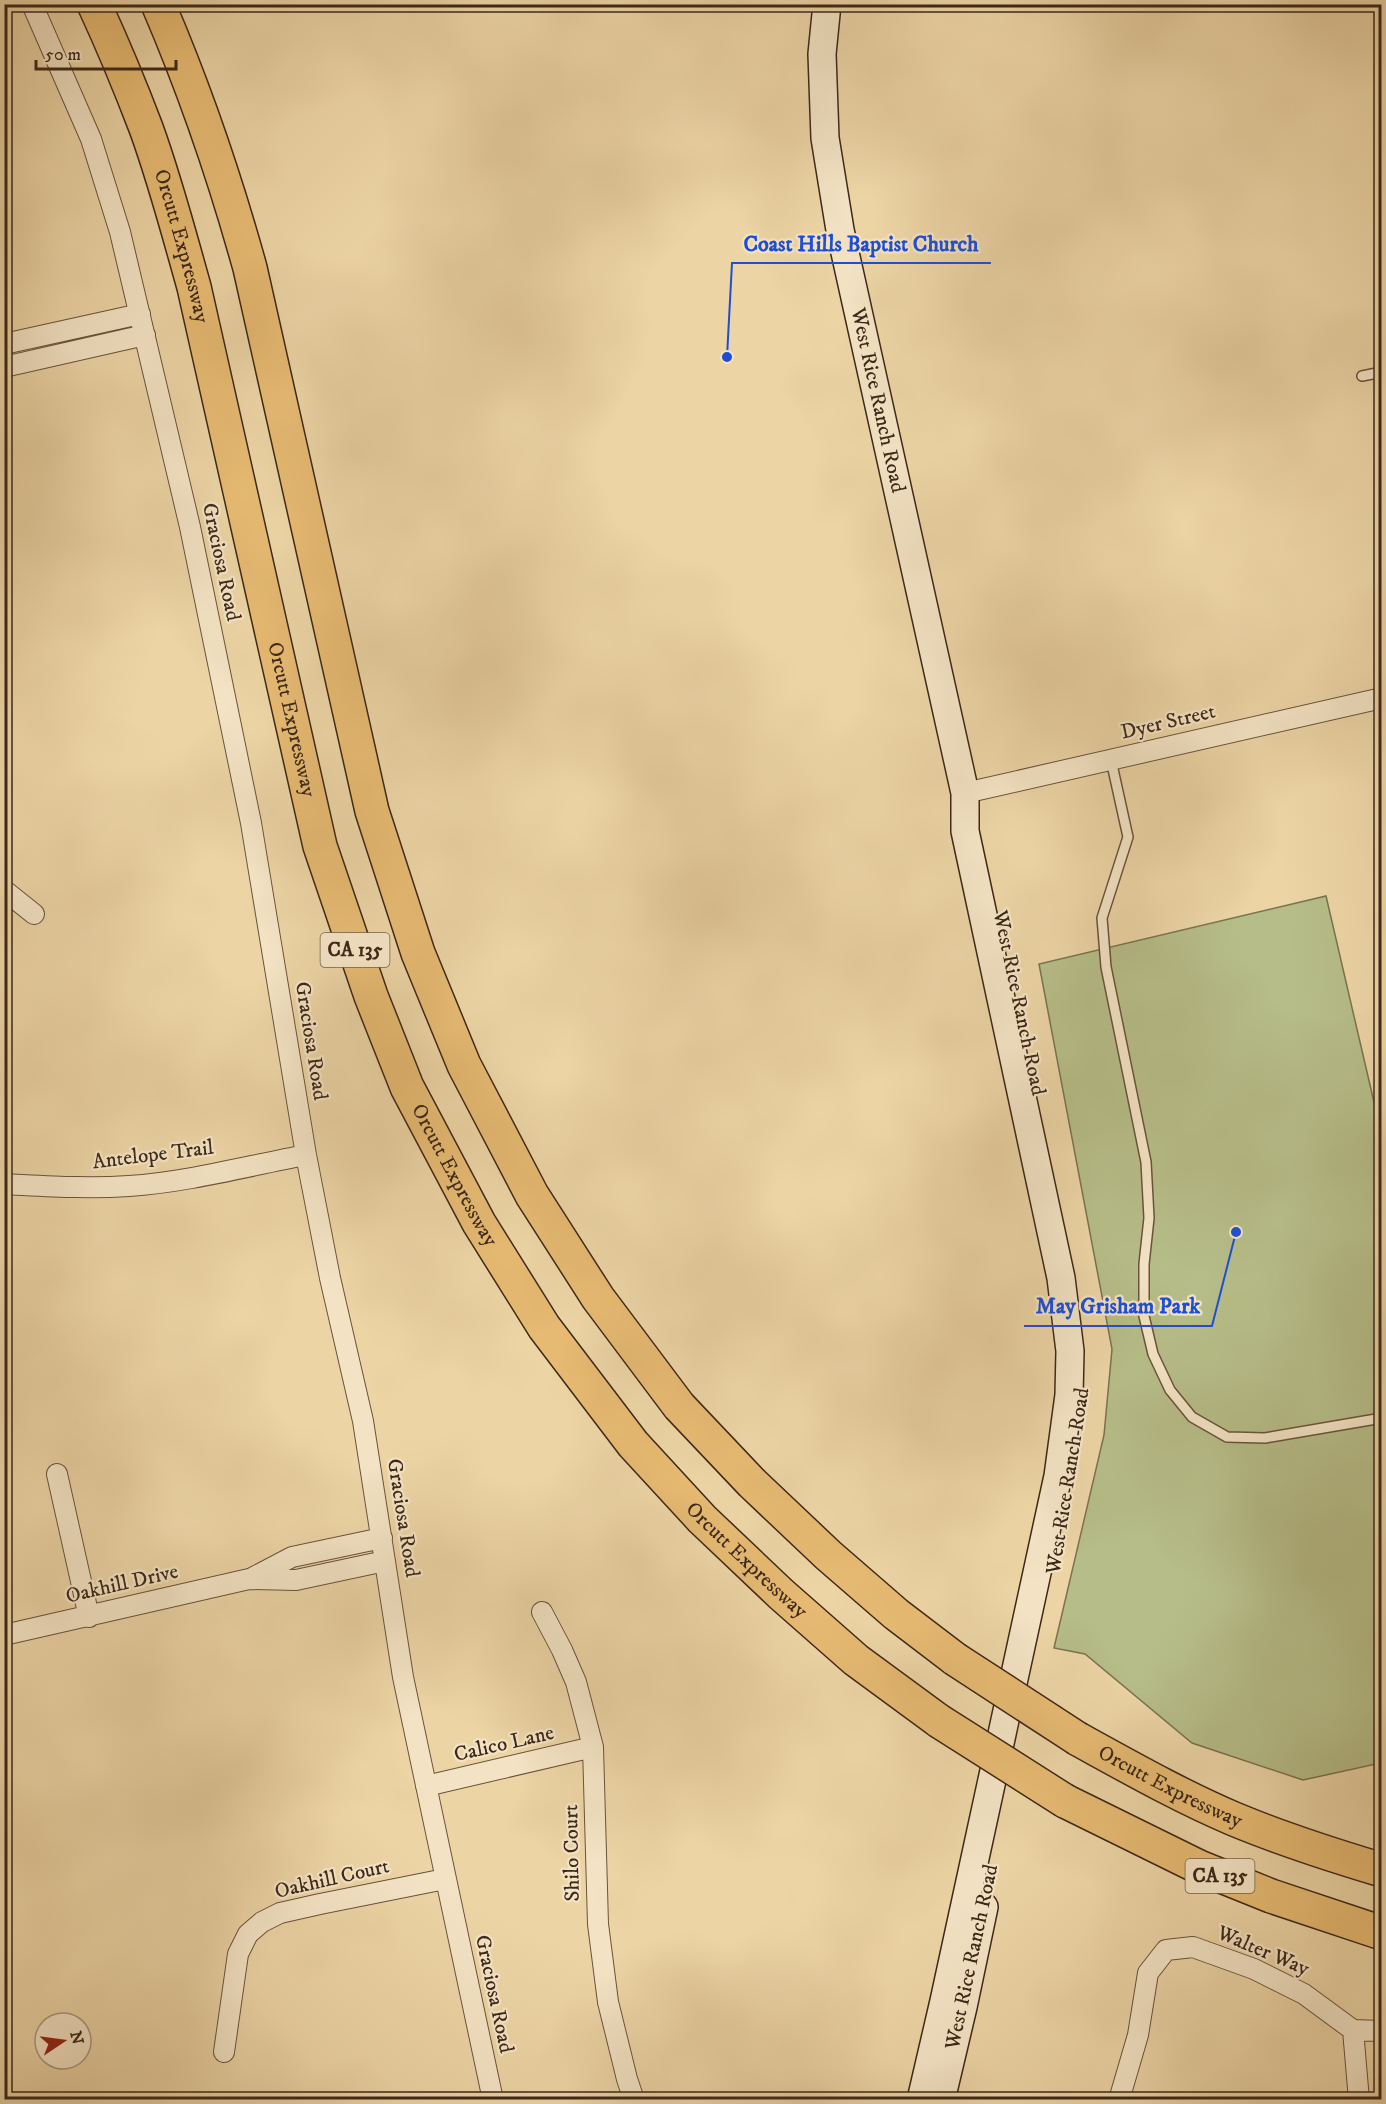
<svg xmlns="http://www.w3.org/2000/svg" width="1386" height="2104" font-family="'IM FELL DW Pica',serif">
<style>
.green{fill:#b6bd88;stroke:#7a7250;stroke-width:1.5}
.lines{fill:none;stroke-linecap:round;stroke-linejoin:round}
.service-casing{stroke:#69533b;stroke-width:12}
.minor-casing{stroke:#69533b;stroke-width:22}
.secondary-casing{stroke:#3d2818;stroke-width:30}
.motorway-casing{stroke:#3d2818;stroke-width:36}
.service{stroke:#f3e3c4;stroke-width:9}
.minor{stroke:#f3e3c4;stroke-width:20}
.secondary{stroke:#f3e3c4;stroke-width:27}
.motorway{stroke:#e6ba72;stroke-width:33}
.motorway-bridge-casing{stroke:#3d2818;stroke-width:36;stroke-linecap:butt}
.motorway-bridge{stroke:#e6ba72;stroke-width:33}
.labels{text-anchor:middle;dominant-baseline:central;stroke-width:4.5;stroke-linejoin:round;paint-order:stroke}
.shield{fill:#f3e3c4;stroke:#74604c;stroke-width:1.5}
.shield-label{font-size:20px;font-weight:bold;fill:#3d2818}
.street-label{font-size:21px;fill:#3d2818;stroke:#f3e3c4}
.leader{fill:none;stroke:#1d4ed8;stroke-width:2}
.callout-dot{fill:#1d4ed8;stroke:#f3e3c4;stroke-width:2}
.callout-label{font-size:22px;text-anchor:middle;font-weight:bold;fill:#1d4ed8;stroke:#f3e3c4;stroke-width:4.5;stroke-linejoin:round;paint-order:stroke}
</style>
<rect width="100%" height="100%" fill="#ecd4a5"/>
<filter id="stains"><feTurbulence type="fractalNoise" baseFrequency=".00333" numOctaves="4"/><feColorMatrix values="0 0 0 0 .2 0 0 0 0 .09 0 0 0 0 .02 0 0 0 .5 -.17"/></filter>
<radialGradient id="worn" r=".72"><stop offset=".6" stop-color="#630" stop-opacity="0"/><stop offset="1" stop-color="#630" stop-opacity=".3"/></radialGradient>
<!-- green -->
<path class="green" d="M1326 896 1377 1115H1381V1763L1303 1780 1192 1743 1085 1654 1054 1648 1104 1435 1112 1349 1039 964Z"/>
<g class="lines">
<defs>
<path id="service" d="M1362 376 1382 372
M1111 760 1128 837 1102 918 1106 967 1146 1162 1149 1218 1144 1264V1316L1153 1354 1170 1390 1192 1417 1227 1437 1265 1438 1382 1418"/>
<path id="minor" d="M32 4 91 139 120 232 190 527 251 823 306 1155 330 1278 363 1421 403 1677 493 2100
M4 344 140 314
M4 367 145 335
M965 793 1382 698
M4 890 34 914
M4 1184C46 1186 87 1189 129 1186 188 1182 247 1166 306 1155
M57 1474 89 1617
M252 1578 292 1557 382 1538
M542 1612 562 1650 576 1682 593 1747 598 1924 608 2002 627 2079 634 2100
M4 1635 249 1579 296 1580 385 1561
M426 1786 593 1747
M1353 2030 1359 2100
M224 2052 238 1954 248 1934 262 1922 280 1913 320 1904 445 1879
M1119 2100 1138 2035 1148 1973 1166 1950 1193 1947 1254 1969 1304 1994 1353 2030 1382 2031"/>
<g id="secondary">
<path id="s1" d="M827 4 822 54 825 138 840 230 965 793V831L1061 1278 1070 1351 1069 1395 1058 1476 944 2001 921 2100"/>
<path d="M941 2100 963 2007 984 1907"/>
</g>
<g id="motorway">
<path id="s2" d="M94 4C113 45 130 86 146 128 165 180 179 234 194 287L320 846 371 996 407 1087 479 1223 544 1327 633 1444 702 1519 781 1594 856 1660 939 1721"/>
<path d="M158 4C195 90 225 178 250 268L372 811 418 953 464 1065 532 1195 598 1298 679 1406 752 1483 828 1555 896 1614 955 1659"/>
<path id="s3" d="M1078 1739C1129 1767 1180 1796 1234 1819 1282 1839 1332 1855 1382 1870"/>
<path d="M1065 1801 1199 1867 1271 1896 1382 1933"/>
</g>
</defs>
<!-- service casing -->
<use href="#service" class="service-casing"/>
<!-- minor casing -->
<use href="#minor" class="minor-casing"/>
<!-- secondary casing -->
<use href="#secondary" class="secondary-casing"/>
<!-- motorway casing -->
<use href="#motorway" class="motorway-casing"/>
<!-- service -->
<use href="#service" class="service"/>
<!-- minor -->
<use href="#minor" class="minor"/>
<!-- secondary -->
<use href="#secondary" class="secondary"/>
<!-- motorway -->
<use href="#motorway" class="motorway"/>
<defs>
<path id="motorway-bridge" d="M955 1659 1078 1739
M939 1721 1065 1801"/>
</defs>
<!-- motorway-bridge casing -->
<use href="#motorway-bridge" class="motorway-bridge-casing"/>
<!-- motorway-bridge -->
<use href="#motorway-bridge" class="motorway-bridge"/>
</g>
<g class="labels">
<!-- shield labels -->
<g class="shield">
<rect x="320.5" y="933" width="69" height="34" rx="4.5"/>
<rect x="1185.5" y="1859" width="69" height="34" rx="4.5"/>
</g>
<g class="shield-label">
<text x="355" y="950">CA 135</text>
<text x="1220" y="1876">CA 135</text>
</g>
<!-- street labels -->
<g class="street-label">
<text stroke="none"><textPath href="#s2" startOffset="258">Orcutt Expressway</textPath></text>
<text stroke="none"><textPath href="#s1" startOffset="402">West Rice Ranch Road</textPath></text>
<text transform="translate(221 562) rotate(78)">Graciosa Road</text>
<text stroke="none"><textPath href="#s2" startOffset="744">Orcutt Expressway</textPath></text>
<text transform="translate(1168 722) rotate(-13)">Dyer Street</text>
<text transform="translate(1019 1003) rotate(78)">West Rice Ranch Road</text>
<text transform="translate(311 1041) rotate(81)">Graciosa Road</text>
<text transform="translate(153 1155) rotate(-7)">Antelope Trail</text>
<text stroke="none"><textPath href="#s2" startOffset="1230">Orcutt Expressway</textPath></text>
<text transform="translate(1068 1481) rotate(-81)">West Rice Ranch Road</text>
<text transform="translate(403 1518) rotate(81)">Graciosa Road</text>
<text stroke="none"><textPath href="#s2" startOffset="1716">Orcutt Expressway</textPath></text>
<text transform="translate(122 1584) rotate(-13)">Oakhill Drive</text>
<text transform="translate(504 1744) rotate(-13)">Calico Lane</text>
<text stroke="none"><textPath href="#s3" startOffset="104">Orcutt Expressway</textPath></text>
<text transform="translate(572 1853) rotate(-91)">Shilo Court</text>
<text transform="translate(332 1879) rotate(-13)">Oakhill Court</text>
<text transform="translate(1263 1951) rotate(23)">Walter Way</text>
<text transform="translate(972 1957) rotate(-78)">West Rice Ranch Road</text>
<text transform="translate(494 1994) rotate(78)">Graciosa Road</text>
</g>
</g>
<!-- callouts -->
<path class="leader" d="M727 357L732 263H991M1236 1232L1212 1326H1024"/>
<g class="callout-dot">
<circle cx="727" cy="357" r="6"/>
<circle cx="1236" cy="1232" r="6"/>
</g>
<g class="callout-label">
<text x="861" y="251">Coast Hills Baptist Church</text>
<text x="1118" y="1313">May Grisham Park</text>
</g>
<!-- margin -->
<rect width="1386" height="2104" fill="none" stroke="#ecd4a5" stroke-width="24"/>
<rect x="6" y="6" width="1374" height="2092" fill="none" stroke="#3d2818" stroke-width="3"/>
<rect x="12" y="12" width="1362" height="2080" fill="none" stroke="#3d2818" stroke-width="1.5"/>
<!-- north arrow -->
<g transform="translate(63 2041) rotate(77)"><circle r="28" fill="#f3e3c4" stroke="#aa987f" stroke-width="1.5"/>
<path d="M0-4.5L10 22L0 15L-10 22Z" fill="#8f2418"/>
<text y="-9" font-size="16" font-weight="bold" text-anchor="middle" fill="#3d2818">N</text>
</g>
<!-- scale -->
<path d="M36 60v9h140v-9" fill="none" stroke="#3d2818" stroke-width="3"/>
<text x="45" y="60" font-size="18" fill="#3d2818" stroke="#f3e3c4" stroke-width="4.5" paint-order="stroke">50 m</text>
<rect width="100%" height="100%" filter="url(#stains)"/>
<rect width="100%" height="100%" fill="url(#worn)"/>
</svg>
